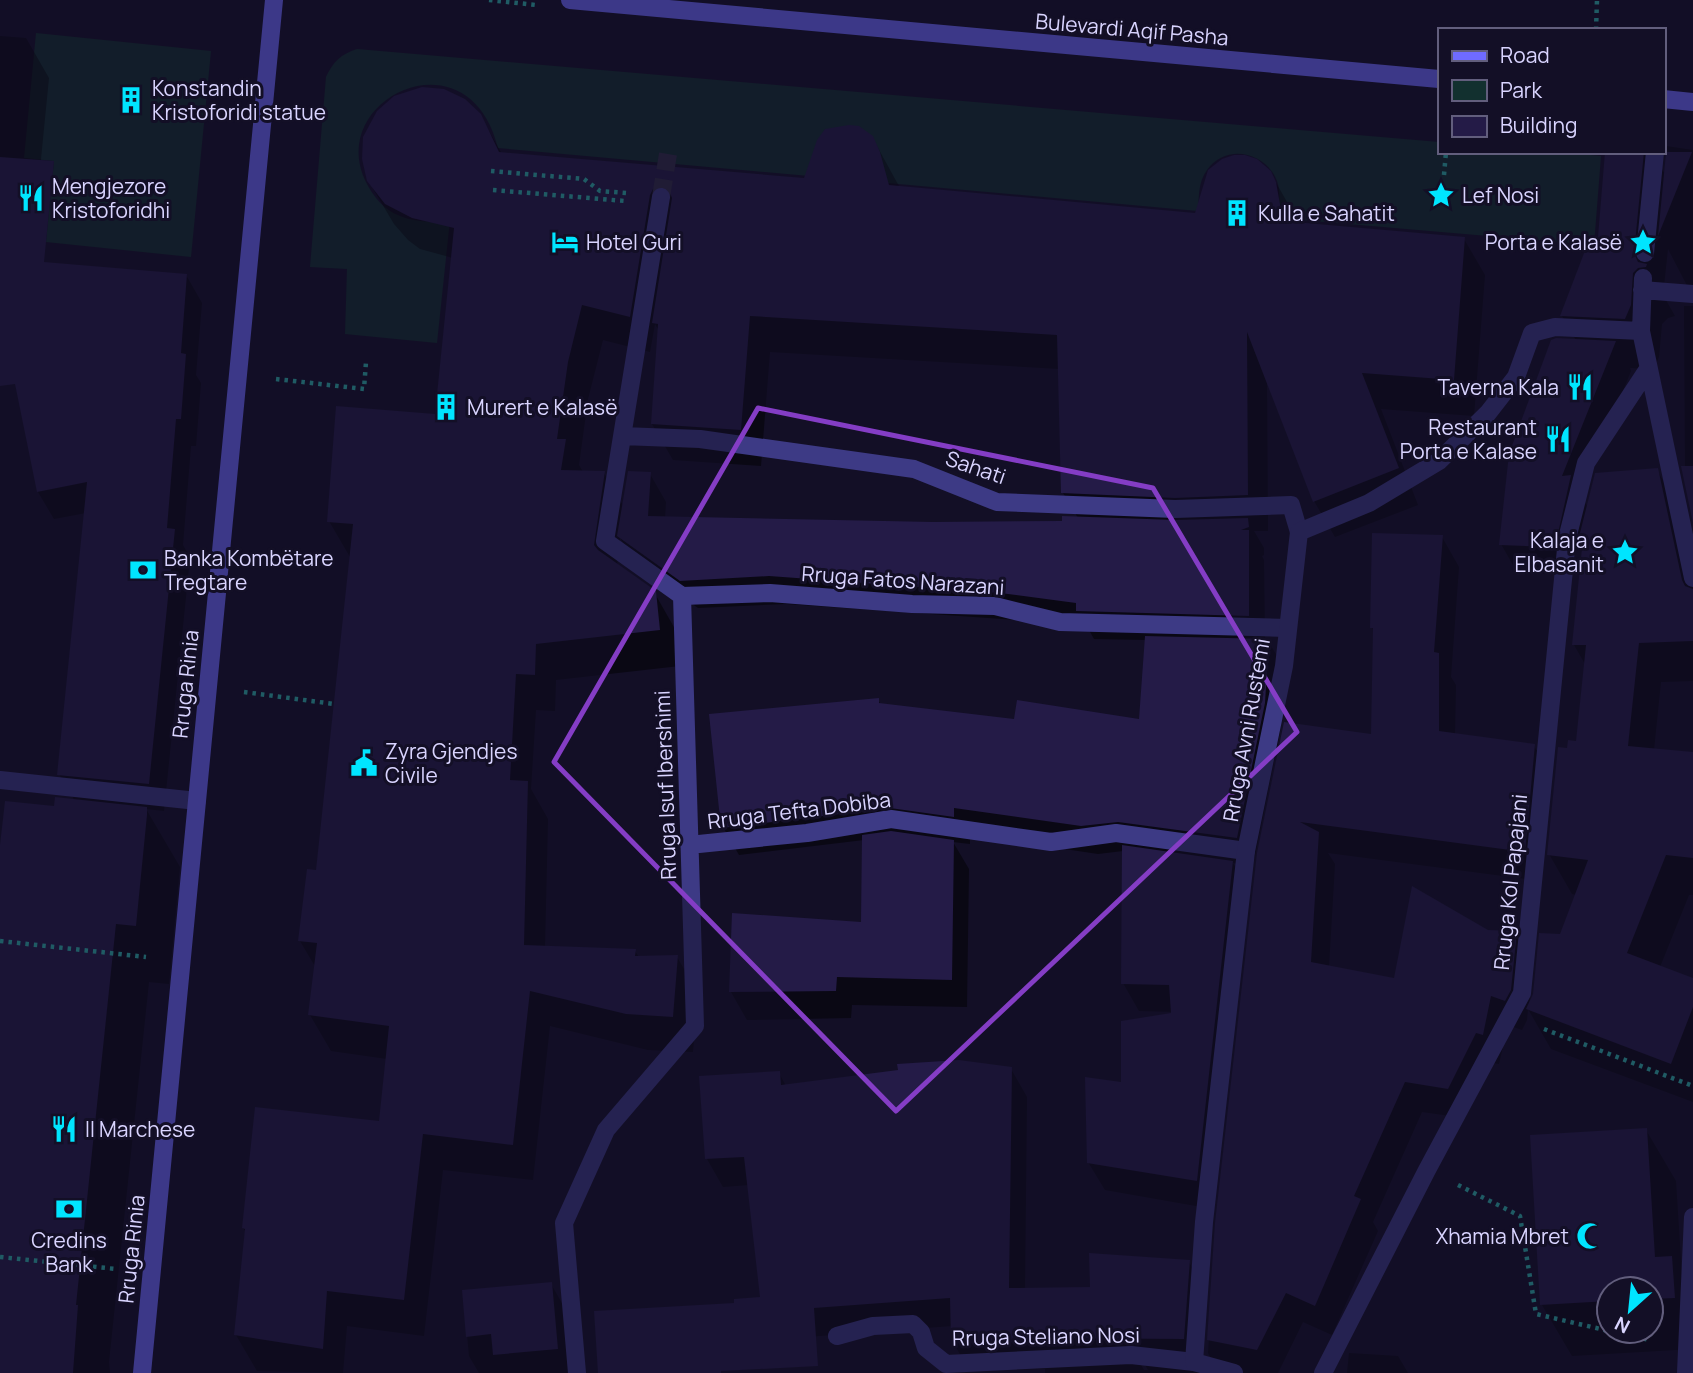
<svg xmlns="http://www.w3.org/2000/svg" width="1693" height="1373" font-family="Manrope,sans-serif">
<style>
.green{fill:#12302f}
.shadow{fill:#0007;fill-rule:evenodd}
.building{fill:#241b47}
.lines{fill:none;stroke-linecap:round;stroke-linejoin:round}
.minor-tunnel{stroke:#312d47;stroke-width:18;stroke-dasharray:18 9;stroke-linecap:butt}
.path{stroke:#2fb8b0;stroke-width:4.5;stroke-dasharray:3.5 5;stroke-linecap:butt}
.service{stroke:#3d3a85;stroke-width:18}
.minor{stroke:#3d3a85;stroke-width:18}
.secondary{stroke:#6f6bff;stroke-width:18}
.marked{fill:none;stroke:#843dc5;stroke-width:5;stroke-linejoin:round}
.labels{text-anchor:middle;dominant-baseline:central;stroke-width:6;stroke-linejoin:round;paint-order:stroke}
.street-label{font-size:21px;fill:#d9d4ff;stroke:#130f26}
.poi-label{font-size:21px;fill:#d9d4ff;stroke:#130f26;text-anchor:start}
</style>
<rect width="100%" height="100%" fill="#130f26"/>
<!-- green -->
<path class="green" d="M36 33 211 51 191 257 46 242 54 161 24 158Z
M357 49 1439 142V152H1560L1601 156 1594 245 1278 218C1279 206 1281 192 1277 181 1266 152 1226 143 1207 170 1198 182 1199 197 1198 211L498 148C467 22 306 108 376 198 394 221 423 224 450 220L437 343 345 334 347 269 310 267 326 77C333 62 341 54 357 49Z"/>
<!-- shadow -->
<path class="shadow" d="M0 36 26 38 49 78 34 230 0 226Z
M480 115 502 154 805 180 872 137 900 188 1196 215 1270 172 1291 209 1296 224 1464 239 1485 275 1474 416 1381 409 1418 505 1335 537 1314 501 1267 380 1268 531H1254L1264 548V555L1262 556 1264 560 1265 641H1268L1285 669 1280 732 1253 866 1233 863 1249 890 1213 1209 1105 1190 1088 1162 1122 1084 1177 1012 1139 1011 1123 983V851L1098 854 970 835V844L953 842 969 869 967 1007 852 1005 851 1018 747 1020 731 992 863 924 864 840 739 855 723 827 878 700 881 705 1016 721H1141L1146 640 1094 639 1089 630 1017 620 786 604 698 608 636 564 620 538 617 565 654 592 675 629 680 666 556 680 555 711 536 710 531 789 548 819 545 947 635 951 639 957H677L698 993 693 1052 648 1050 550 1026 533 1180 443 1170 424 1336 347 1326 343 1373 257 1371 236 1335 247 1234 243 1228 380 1123 387 1059 331 1051 310 1015 316 968 300 941 318 872 350 557 329 521 436 416 453 258 420 249 408 240 394 224 372 187ZM655 324 659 331 652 424 673 460 761 466 770 352 1060 369 1063 493 1078 518 1064 522 933 524 665 518 666 502 650 474 624 507 604 473 583 472 579 465 588 399 603 340 650 352Z
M1666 146 1693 150V297L1668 249 1663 295 1675 316 1668 318 1662 324 1659 357 1654 369 1630 368 1631 371 1581 495 1588 508 1657 470 1680 510 1693 568V681L1661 682 1654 750 1693 754V895H1689L1660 967 1693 980V1102L1551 1049 1528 1009 1527 1020 1522 1030 1508 1025 1499 1064 1493 1063 1465 1118 1422 1112 1373 1222 1378 1231 1332 1335 1303 1322 1278 1373H1219L1208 1353 1217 1223 1259 853 1373 736 1374 632 1372 627 1442 537 1459 567 1451 677 1456 685 1455 735 1534 746 1552 776 1541 881 1328 853 1335 864 1329 967 1395 980 1488 932 1516 933 1533 963 1529 1007 1577 895 1572 894 1549 854 1568 750 1578 743 1585 664 1574 645 1584 555 1577 544 1570 575 1517 572 1501 544 1577 342 1562 316 1598 251 1606 152H1652L1666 176 1668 153Z
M186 275 202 303 196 375 201 383 196 446H191L183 545 190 558 164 811 146 809 180 867 169 984 149 982 109 1362 110 1373H0V862L56 807 75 801 59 774 86 513 54 519 38 492 5 325Z
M1684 306H1693V518L1685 468Z
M1011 1069 1027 1097 1025 1290 1091 1289 1189 1262 1205 1290 1199 1373H1045V1369L969 1370 953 1342 952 1326 780 1339 749 1185 723 1187 707 1159 779 1073 786 1086ZM1128 1335 1148 1370H1144L1125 1337Z
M1646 1130 1676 1181 1682 1276 1693 1349 1572 1356 1542 1305ZM1609 1289H1651V1331H1609Z
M551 1284 567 1312 573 1373H479L469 1356 463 1291Z
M1349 1353 1398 1356 1408 1373H1347Z"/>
<!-- building -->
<path class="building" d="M422 87 444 89 465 99 481 114 499 152 804 178 817 140 825 129 849 125 859 126 873 136 880 152 889 185 1195 213 1208 170 1222 159 1234 155H1245L1257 159 1271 171 1276 182 1283 221 1465 237 1454 380 1362 373 1399 468 1313 502 1247 332 1248 495 1175 498 1061 493 1057 335 750 316 741 430 651 424 658 324 652 323 672 198 668 188 658 186 653 189 650 195 630 317 582 305 568 362 557 439H566L561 470 605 471 594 545 598 550 656 591 660 630 536 644 535 675 516 674 510 780 528 781 524 945 636 949 635 956 678 955 673 1017 626 1014 530 991 513 1145 423 1134 404 1300 327 1291 323 1349 234 1335 245 1229 242 1228 255 1107 379 1121 389 1026 308 1015 317 943 298 941 307 869 316 870 353 524 327 522 336 406 435 414 454 228 412 218 385 204 367 181 362 159 363 137 377 111 394 96Z
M1605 152H1644L1634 253 1638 262 1647 264 1646 267 1638 268 1633 273 1631 305 1625 319 1560 316 1586 248 1597 249Z
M1666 152H1692L1658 236 1666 153Z
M0 157 54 161 44 262 187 274 181 353 186 354 181 419H176L167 528 175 529 149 784 57 775 87 482 37 492 15 384 0 386Z
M1556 338 1616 341 1562 476 1571 475 1555 547 1499 545 1509 454 1551 340Z
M1681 466H1693V523Z
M1658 468 1682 580 1685 586 1693 589V641L1639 643 1628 746 1693 752V858L1666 855 1627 953 1693 978V1007L1671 1064 1526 1009 1533 994 1539 933 1560 934 1588 860 1547 855 1558 747 1567 748 1568 740 1576 741 1586 645H1572L1582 548H1578V541L1595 473Z
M628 471 651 472 648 516 933 522 1062 521V516L1175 520 1248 518 1249 527 1241 530H1249V616L1076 611V603L1000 593 769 576 680 581 617 536Z
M1372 533 1443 535 1434 652 1439 653V731L1535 744 1525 852 1300 822 1319 832 1311 962 1394 978 1412 886 1488 930 1517 931 1511 990 1505 1001 1491 996 1483 1035 1476 1033 1448 1089 1405 1082 1354 1196 1361 1199 1315 1306 1286 1293 1257 1350 1207 1340 1215 1223 1257 853 1284 722 1371 734 1373 628H1370Z
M1145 636 1269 639 1265 703 1237 838 1118 822 1081 826 954 808V817L890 808 721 828 709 714 879 698V703L1014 719 1017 700 1139 719Z
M55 797 147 807V815L136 926 116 924 76 1305H78L73 1373H0V845L5 801 54 806Z
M891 831 954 840 952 980 837 977 836 991 729 992 732 913 861 922 862 835Z
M1122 845 1233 861 1197 1181 1087 1163 1085 1077 1121 1082V1021L1171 1013 1169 985 1121 984Z
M959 1060 1012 1067 1009 1288 1090 1287 1089 1253 1190 1260 1184 1339 1040 1338V1342L951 1343 950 1298 814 1308 818 1366 721 1371V1373H598L594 1311 734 1303V1299L760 1297 744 1157 705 1159 699 1076 780 1071 781 1085 898 1070 897 1064Z
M1647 1128 1655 1257 1672 1256 1675 1298 1651 1299V1289H1609V1301L1540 1305 1530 1135Z
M552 1282 558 1349 493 1355 491 1334 466 1337 462 1290Z"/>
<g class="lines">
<!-- minor-tunnel -->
<path class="minor-tunnel" d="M661 197 668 154"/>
<!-- path -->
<path class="path" d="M489 0 536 5
M1596 30 1597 0
M491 171 584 179 600 191 626 193
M1444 175 1446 152
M493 190 625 201
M276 379 364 389 366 362
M244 692 334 704
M0 941 146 957
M1544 1029 1693 1086
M1458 1185 1520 1216 1536 1314 1609 1331
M0 1257 116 1269
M1610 1331 1650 1340"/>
<!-- service -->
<path class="service" d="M622 436 700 439 914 469 997 502 1175 509 1291 505 1299 532
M682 596 770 593 912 604 995 606 1060 622 1287 628
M0 780 197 801
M689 845 807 833 891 819 1051 842 1116 833 1246 851
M837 1336 873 1326 913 1324 921 1332 926 1348 946 1364 1131 1355 1194 1362
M577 1373 564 1223 606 1130 695 1026 682 596 605 541 661 197"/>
<!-- minor -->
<path class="minor" d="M1645 253 1655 152
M1643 278 1641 331 1693 578
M1642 290 1693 294
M1234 1373 1194 1362 1204 1222 1246 851 1284 666 1299 532 1369 503 1439 461 1488 413 1516 377 1532 333 1555 327 1641 331
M1323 1373 1427 1170 1522 993 1567 539 1586 463 1648 369
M1686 1373 1693 1217"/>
<!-- secondary -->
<path class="secondary" d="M570 0 1439 79
M1663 99 1693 102
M142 1373 274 0"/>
</g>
<!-- marked area -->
<path d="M0 0H1693V1373H0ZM758 408 1153 488 1297 732 896 1111 554 762Z" fill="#130f26" fill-opacity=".55" fill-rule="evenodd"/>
<path class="marked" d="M758 408 1153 488 1297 732 896 1111 554 762Z"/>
<!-- icons -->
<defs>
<symbol id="building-bare" viewBox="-9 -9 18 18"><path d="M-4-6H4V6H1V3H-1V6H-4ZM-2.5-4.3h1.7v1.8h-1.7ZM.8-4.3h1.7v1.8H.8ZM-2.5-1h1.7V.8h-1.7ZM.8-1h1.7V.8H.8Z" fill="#00e5ff" stroke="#130f26" stroke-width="2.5" paint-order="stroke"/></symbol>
<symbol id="sight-bare" viewBox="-9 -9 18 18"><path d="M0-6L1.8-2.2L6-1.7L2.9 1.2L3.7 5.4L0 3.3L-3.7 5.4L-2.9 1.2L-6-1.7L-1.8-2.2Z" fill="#00e5ff" stroke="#130f26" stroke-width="2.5" paint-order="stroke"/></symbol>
<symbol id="restaurant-bare" viewBox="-9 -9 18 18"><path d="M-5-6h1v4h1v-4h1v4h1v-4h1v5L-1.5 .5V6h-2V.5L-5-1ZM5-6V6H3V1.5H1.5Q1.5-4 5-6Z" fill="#00e5ff" stroke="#130f26" stroke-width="2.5" paint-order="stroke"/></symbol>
<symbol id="hotel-bare" viewBox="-9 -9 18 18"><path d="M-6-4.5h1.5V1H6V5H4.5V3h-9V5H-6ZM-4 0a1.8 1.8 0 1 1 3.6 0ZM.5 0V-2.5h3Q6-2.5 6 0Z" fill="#00e5ff" stroke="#130f26" stroke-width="2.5" paint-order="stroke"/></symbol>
<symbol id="bank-bare" viewBox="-9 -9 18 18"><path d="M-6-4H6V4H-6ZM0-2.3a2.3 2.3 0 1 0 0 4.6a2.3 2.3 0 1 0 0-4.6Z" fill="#00e5ff" stroke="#130f26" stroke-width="2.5" paint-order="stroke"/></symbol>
<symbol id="civic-bare" viewBox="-9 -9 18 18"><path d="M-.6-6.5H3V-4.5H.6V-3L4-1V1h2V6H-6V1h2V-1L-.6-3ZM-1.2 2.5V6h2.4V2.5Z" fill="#00e5ff" stroke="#130f26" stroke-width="2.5" paint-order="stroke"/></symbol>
<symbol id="mosque-bare" viewBox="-9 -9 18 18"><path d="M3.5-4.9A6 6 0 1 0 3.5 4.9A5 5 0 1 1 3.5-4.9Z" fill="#00e5ff" stroke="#130f26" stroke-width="2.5" paint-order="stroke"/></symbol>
</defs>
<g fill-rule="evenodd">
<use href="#building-bare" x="112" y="81" width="38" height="38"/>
<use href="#sight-bare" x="1422" y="176" width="38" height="38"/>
<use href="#restaurant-bare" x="12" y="179" width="38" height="38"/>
<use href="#building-bare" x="1218" y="194" width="38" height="38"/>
<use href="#hotel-bare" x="546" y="223" width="38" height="38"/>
<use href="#sight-bare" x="1624" y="223" width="38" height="38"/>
<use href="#restaurant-bare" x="1561" y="368" width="38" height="38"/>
<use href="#building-bare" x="427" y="388" width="38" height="38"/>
<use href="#restaurant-bare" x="1539" y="420" width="38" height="38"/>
<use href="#sight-bare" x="1606" y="533" width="38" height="38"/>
<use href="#bank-bare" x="124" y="551" width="38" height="38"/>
<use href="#civic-bare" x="345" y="744" width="38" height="38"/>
<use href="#restaurant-bare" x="45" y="1110" width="38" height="38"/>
<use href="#bank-bare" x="50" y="1190" width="38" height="38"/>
<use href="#mosque-bare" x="1571" y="1217" width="38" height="38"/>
</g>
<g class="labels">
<!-- street labels -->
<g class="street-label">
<text transform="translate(1132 29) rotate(5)">Bulevardi Aqif Pasha</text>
<text transform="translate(976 467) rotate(19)">Sahati</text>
<text transform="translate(903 580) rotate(4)">Rruga Fatos Narazani</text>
<text transform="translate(185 684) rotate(-84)">Rruga Rinia</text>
<text transform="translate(1246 730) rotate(-80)">Rruga Avni Rustemi</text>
<text transform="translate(665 785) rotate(-92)">Rruga Isuf Ibershimi</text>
<text transform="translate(799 810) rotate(-7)">Rruga Tefta Dobiba</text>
<text transform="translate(1510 882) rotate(-84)">Rruga Kol Papajani</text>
<text transform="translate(131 1249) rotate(-84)">Rruga Rinia</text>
<text transform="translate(1046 1336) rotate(-1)">Rruga Steliano Nosi</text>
</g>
<!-- poi labels -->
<g class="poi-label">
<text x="152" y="88">Konstandin<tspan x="152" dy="24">Kristoforidi statue</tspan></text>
<text x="52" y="186">Mengjezore<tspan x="52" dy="24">Kristoforidhi</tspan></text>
<text x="1462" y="195">Lef Nosi</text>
<text x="1258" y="213">Kulla e Sahatit</text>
<text x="586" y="242">Hotel Guri</text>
<text x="1622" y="242" text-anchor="end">Porta e Kalasë</text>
<text x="1559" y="387" text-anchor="end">Taverna Kala</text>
<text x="467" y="407">Murert e Kalasë</text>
<text x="1537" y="427" text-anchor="end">Restaurant<tspan x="1537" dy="24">Porta e Kalase</tspan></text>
<text x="1604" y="540" text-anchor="end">Kalaja e<tspan x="1604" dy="24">Elbasanit</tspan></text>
<text x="164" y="558">Banka Kombëtare<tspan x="164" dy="24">Tregtare</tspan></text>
<text x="385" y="751">Zyra Gjendjes<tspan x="385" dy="24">Civile</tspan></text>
<text x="85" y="1129">Il Marchese</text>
<text x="1569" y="1236" text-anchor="end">Xhamia Mbret</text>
<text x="69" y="1240" text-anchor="middle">Credins<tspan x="69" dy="24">Bank</tspan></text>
</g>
</g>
<!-- legend -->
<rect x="1438" y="28" width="228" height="126" fill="#130f26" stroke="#625e7d" stroke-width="2"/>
<rect x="1452" y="51" width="35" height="10" fill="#6f6bff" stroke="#625e7d" stroke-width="2"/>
<text x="1500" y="63" font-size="21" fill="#d9d4ff">Road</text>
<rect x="1452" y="80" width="35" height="21" fill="#12302f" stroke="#625e7d" stroke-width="2"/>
<text x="1500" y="98" font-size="21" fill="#d9d4ff">Park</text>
<rect x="1452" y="116" width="35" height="21" fill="#241b47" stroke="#625e7d" stroke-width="2"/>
<text x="1500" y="133" font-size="21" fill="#d9d4ff">Building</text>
<!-- north arrow -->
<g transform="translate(1630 1310) rotate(207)"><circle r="33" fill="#130f26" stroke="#625e7d" stroke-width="2"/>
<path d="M0-5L12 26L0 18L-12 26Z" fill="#00e5ff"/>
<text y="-10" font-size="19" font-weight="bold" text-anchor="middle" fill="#d9d4ff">N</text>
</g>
</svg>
